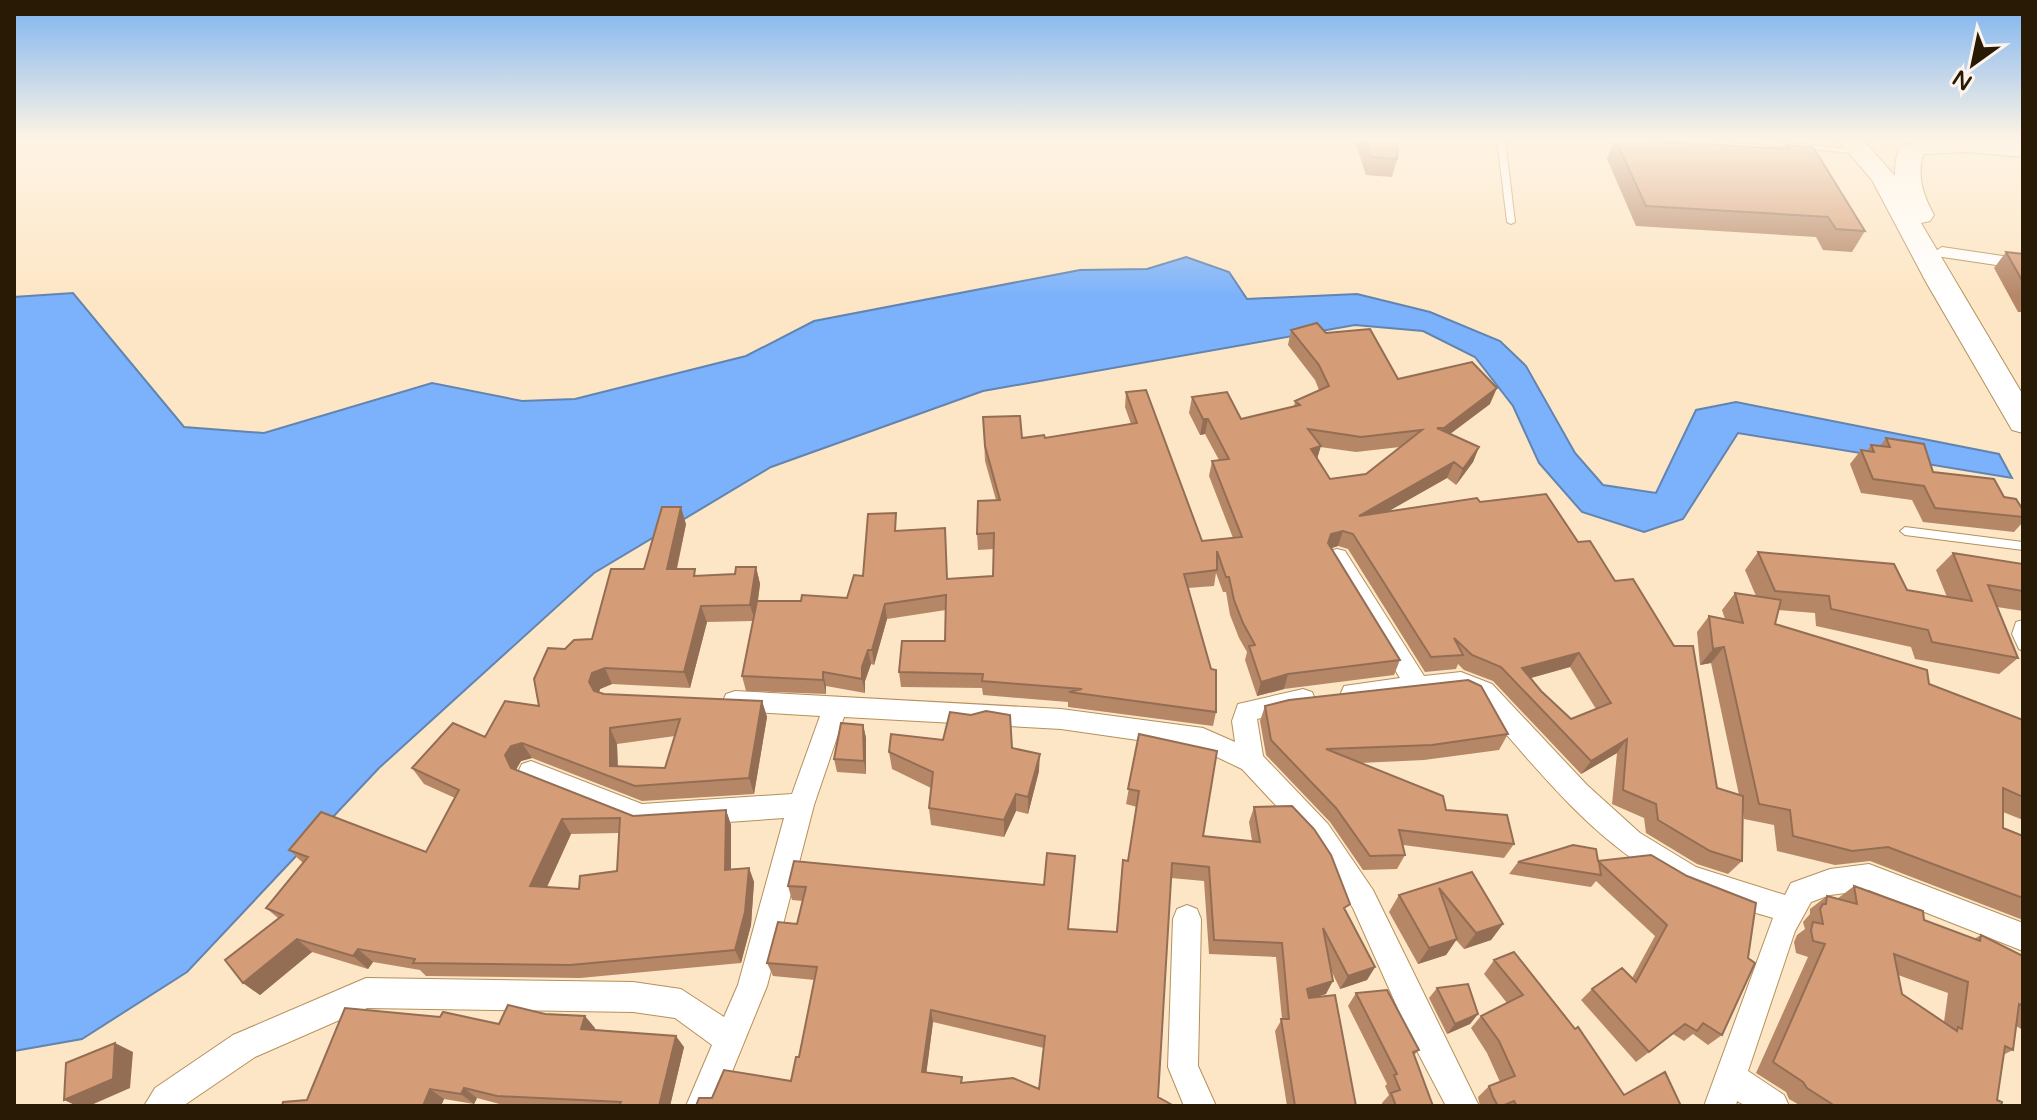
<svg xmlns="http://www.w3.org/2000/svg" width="2037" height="1120" font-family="'Varela Round',sans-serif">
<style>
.water{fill:#7bb2fb;stroke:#6284b1;stroke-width:2}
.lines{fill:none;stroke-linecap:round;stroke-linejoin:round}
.service-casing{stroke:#b5905b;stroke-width:2}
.minor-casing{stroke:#b5905b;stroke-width:2}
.primary-casing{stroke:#b5905b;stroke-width:2}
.service{fill:#fff;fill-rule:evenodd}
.minor{fill:#fff;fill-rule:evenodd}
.primary{fill:#fff;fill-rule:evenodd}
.wall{fill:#b68767;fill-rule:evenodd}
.shaded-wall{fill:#946e54}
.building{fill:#d49d78;stroke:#946e54;stroke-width:2;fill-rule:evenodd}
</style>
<rect width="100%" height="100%" fill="#fde6c5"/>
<!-- water -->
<path class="water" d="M1186 257 1229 272 1247 299 1357 294 1430 312 1500 341 1526 366 1575 453 1603 485 1656 493 1696 410 1736 402 1999 454 2012 478 1738 433 1683 519 1644 532 1582 512 1539 463 1513 406 1475 357 1423 331 1355 325 983 391 771 467 594 573 379 768 187 972 82 1039 14 1051V297L73 293 184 427 264 433 432 383 522 401 575 399 746 356 814 321 1080 270 1147 269Z"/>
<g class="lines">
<defs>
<path id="service" d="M1497 139H1505L1515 222 1511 224 1507 222Z
M1726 139H1751L1861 150 1865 152 1861 154 1730 141Z
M1905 527 2023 542V550L1905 535 1900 531Z
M2023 620V651L2019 649 2012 634 2016 622Z"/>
<path id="minor" d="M1942 247 2023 259V269L1936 256 1934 252Z
M1337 549 1345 551 1424 676 1461 672 1492 684 1587 785 1640 833 1696 867 1785 895 1791 883 1830 869 1869 864 2023 923V951L1869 890 1830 895 1811 902 1795 931 1748 1071 1784 1095 1789 1106H1746L1737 1101 1736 1106H1704L1773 918C1730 905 1685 894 1648 869 1579 826 1528 757 1474 698L1460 692 1353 703 1344 700 1341 693 1344 686 1400 678 1326 557 1329 551Z
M1303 689 1312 692 1315 699 1312 706 1257 719 1263 756 1328 824 1373 890 1479 1106H1446L1416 1049 1353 908 1310 842 1242 769 1200 749 1061 729 844 717 814 805 767 986 718 1106H686L712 1045 675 1018 633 1012 367 1008 255 1057 183 1106H144L155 1088 233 1035 366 978 633 982 681 989 724 1017 738 985 784 818 642 828 522 780 518 772 522 764 531 761 642 804 792 794 820 716 735 711 726 708 723 701 726 694 735 691 1061 709 1203 728 1235 742 1232 721 1238 704Z
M1187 905 1197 909 1201 919 1198 1066 1216 1106H1184L1168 1067 1173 919 1177 909Z"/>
<path id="primary" d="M1837 139H1862L1895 176C1895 167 1895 151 1904 146 1931 131 1990 140 2023 143V157L1967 152 1923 154C1917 177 1923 195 1934 215L1930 221 1921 223 2023 395V433L2012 430 1926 282 1872 180Z"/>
</defs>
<!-- service casing -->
<use href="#service" class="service-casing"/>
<!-- minor casing -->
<use href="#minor" class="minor-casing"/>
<!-- primary casing -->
<use href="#primary" class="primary-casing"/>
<!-- service -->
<use href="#service" class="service"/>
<!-- minor -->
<use href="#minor" class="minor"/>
<!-- primary -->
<use href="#primary" class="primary"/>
</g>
<!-- wall -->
<path class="wall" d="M1356 139H1394L1397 159 1392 177 1366 175 1355 142Z
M1615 139 1784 149 1786 145 1865 231 1852 252 1823 250 1816 237 1636 226 1607 159Z
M2006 252 2023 254V312H2018L1994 268Z
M1291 330 1326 333 1398 379 1490 404 1450 434 1479 447 1473 462 1456 485 1447 478 1388 511 1477 498 1717 788 1739 795 1711 663 1700 665 1697 632 1709 616 1725 619 1722 610 1735 593 1756 596 1745 570 1758 552 1907 590 1947 597 1936 570 1953 553 2023 564V611L1997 607 2018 658 1999 674 1915 659 1911 647 1816 626 1815 613 1778 610 1775 624 2023 720V820L2003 812V828L2023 836V920L1870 861 1835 865 1777 851 1774 825 1744 819 1743 812 1742 861 1728 874 1697 864 1646 833 1644 818 1612 804 1617 753 1581 774 1493 681 1464 670 1458 664 1456 669 1425 672 1348 549 1338 546 1331 548 1400 660 1394 675 1284 689 1257 696 1245 660 1247 652 1239 638 1230 615 1226 592H1223L1216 573 1214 586 1188 588 1216 712 1213 726 1068 707V702L983 695 982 688 901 687 899 672 945 641 946 610 887 619 874 665 871 664 865 681V693L826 686V694L746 691 742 676 753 621 707 622 690 688 612 684 600 689 599 693 604 694 762 701 767 717 754 794 642 801 532 758 521 761 516 770 633 816 726 810 731 825V869L749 868 754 882 751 925 741 963 580 978 426 976 420 970 373 962 368 969 312 952 260 995 243 983 278 918 266 908 303 863 289 850 426 852 455 798 424 784 412 768 485 737 539 706 565 649 592 639 644 569 686 524 677 569 698 576 735 574 756 567 760 584 758 601H801L847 598 898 531 947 579 993 576 994 549 978 550 977 534 996 500 985 461 983 417 1022 438H1045L1131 424 1125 407 1126 392 1202 541 1233 538 1209 476 1212 461 1219 460 1205 434 1200 435 1189 413 1192 397 1241 419 1294 407 1295 401 1319 390 1315 380 1288 345ZM1320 447 1356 452 1400 447 1366 474 1330 479 1317 459ZM1570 667 1596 709 1571 719 1541 691 1531 678ZM675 736 665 768 618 766 617 744ZM619 833 617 871 579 889 547 887 571 834Z
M1886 438 1933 472 2004 497 2023 510V522L2014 532 1923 522 1912 500 1861 493 1850 464 1861 450 1867 451 1871 445 1880 446Z
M1265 706 1508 734 1499 750 1424 760 1360 763 1446 810 1514 844 1504 858 1403 845 1405 855 1397 869 1363 870 1330 822 1266 755 1260 721Z
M863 725 866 738V774L837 772 834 759Z
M1139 734 1203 836 1252 841 1249 822 1254 807 1346 912 1375 967 1367 980 1340 989 1331 970 1326 994 1315 997 1356 1106H1287L1275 1031 1282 1019 1276 957 1209 954 1204 881 1171 878 1158 1097 712 1098 791 1081 799 1057 815 980 773 976 767 963 797 924 803 901 792 900 788 886 794 861 1068 929 1116 932 1123 860 1128 861 1137 807 1126 804ZM933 1022 1044 1048 1039 1089 962 1083V1077L926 1073Z
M1012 748 1039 771 1028 814 1016 811 1004 837 931 825 929 808 931 788 892 769 889 752Z
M1651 855 1722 1035 1708 1045 1693 1034 1684 1041 1673 1034 1636 1062 1581 1000 1592 989 1632 978 1655 936 1596 881 1591 887 1509 874 1518 862 1598 861Z
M1472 872 1503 924 1491 940 1464 949 1456 940 1446 955 1418 964 1389 912 1399 895Z
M1854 886 1924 920 1974 939 1981 935 2023 956V1030L2016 1026 2013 1050 2003 1055 1997 1100 2001 1106H1801L1789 1099 1786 1092 1756 1073 1808 957 1796 953 1794 942 1797 935 1805 929 1803 922 1810 914V909L1827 896 1837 899ZM1898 975 1948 993 1944 1022 1902 994Z
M1494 960 1624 1095 1681 1106H1480L1478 1097 1489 1086 1500 1082 1487 1053 1471 1028 1481 1016 1507 1003 1484 974Z
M1437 988 1478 1014 1470 1024 1447 1034 1429 998Z
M1356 993 1419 1050 1414 1055 1433 1106H1382V1103L1389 1095 1385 1086 1387 1084 1348 1006Z
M440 1017 499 1024 595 1028 594 1030 684 1047 670 1106H507L477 1098 474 1104 444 1099 441 1106H282L307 1100Z"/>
<!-- shaded-wall -->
<path class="shaded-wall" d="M1497 388 1490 404 1438 443 1444 428Z
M1203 419H1208L1205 434 1200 435Z
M1321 446 1316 462 1311 449Z
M1479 447 1473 462 1456 485 1463 469Z
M1454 462 1447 478 1354 531 1359 516Z
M681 507 686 524 673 585 667 569Z
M1343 531 1338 546 1326 550 1331 534Z
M756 567 760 584 755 621 750 605Z
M885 604 887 619 874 665 872 650Z
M701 606 707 622 690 688 684 672Z
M1724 647 1711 663 1700 665 1713 649Z
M868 650 871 664 865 681V693L862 679V667Z
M1579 653 1570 667 1516 682 1522 668Z
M605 668 612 684 600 689 597 698 589 682 592 673Z
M823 672 826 686V694L823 680Z
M1288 674 1284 689 1257 696 1261 682Z
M762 701 767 717 754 794 749 778Z
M863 725 866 738V774L864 761Z
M610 728 617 744 618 781 610 766Z
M1627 739 1617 753 1581 774 1591 761Z
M522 743 532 758 521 761 515 771 511 768 505 755 511 746Z
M1040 754 1039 771 1028 814V797Z
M1016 794V811L1004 837V820Z
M726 810 731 825V884L725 870Z
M562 819 571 834 541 900 530 886Z
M749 868 754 882 751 925 741 963 735 950Z
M1503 924 1491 940 1464 949 1476 933Z
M297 939 312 952 260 995 243 983Z
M1457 939 1446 955 1418 964 1429 948Z
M358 949 373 962 368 969 353 956Z
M1375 967 1367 980 1340 989 1348 976Z
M1333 981 1326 994 1301 1002 1307 989Z
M931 1010 933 1022 925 1084 922 1072Z
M1478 1014 1470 1024 1447 1034 1455 1024Z
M585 1016 595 1028 591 1041 581 1029Z
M676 1036 684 1047 670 1106H659Z
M115 1043 133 1052 130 1088 89 1106H77L64 1100Z
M464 1088 477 1098 474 1104 461 1094Z
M430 1089 444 1099 441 1106H423Z"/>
<!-- building -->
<path class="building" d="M1364 139H1394L1398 149 1397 159 1371 157Z
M1615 139 1789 149 1786 145 1813 147 1865 231 1836 229 1828 217 1646 206Z
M2006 252 2023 254V282Z
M1317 323 1326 333 1370 329 1398 379 1472 362 1497 388 1444 428H1437L1479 447 1463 469 1454 462 1359 516 1477 498 1480 502 1546 494 1578 542 1590 541 1615 581 1633 579 1674 646H1693L1717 788 1743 796 1742 861 1710 851 1658 820 1656 804 1623 790 1627 739 1591 761 1501 667 1472 655 1454 638 1463 655 1431 657 1353 534 1343 531 1331 534 1328 543 1400 660 1288 674 1261 682 1249 646 1255 645 1243 623 1234 600 1229 577H1226L1217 551V570L1184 574 1211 669 1216 670V712L1069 692 1082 689 982 681 983 674 899 672 902 641H945L946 595 885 604 872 650H868L862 667V679L823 672V680L742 676 757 601H801L802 595 847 598 854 575 863 576 868 514 896 513 895 531 945 528 947 579 993 576 994 533 977 534 978 501 1000 500 985 446 983 417 1020 416 1022 438 1044 435 1045 438 1137 423 1126 392 1146 390 1202 541 1242 537 1212 461 1229 459 1208 419H1203L1192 397 1227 392 1241 419 1300 405 1295 401 1329 386 1319 365 1291 330ZM1308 429 1361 437 1422 430 1366 474 1330 479 1311 449 1321 446ZM1579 653 1611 703 1571 719 1541 691 1522 668Z
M1886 438 1924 444 1933 472 1994 479 2004 497 2016 499 2023 510V517L1935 508 1924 486 1873 479 1861 450 1874 452 1871 445 1890 447Z
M662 507H681L667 569H695L694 576 735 574 736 567H756L750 605 701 606 684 672 605 668 592 673 589 682 594 691 604 694 762 701 749 778 635 786 522 743 511 746 505 755 511 768 633 816 726 810 725 870 749 868 745 912 735 950 570 965 413 963 415 959 358 949 353 956 297 939 243 983 225 960 283 915 266 908 308 857 289 850 321 812 426 852 459 790 412 768 453 723 485 737 505 701 539 706 534 679 548 648 565 649 574 640 592 639 611 569H644ZM680 719 665 768 610 766V728ZM620 818 617 871 580 876 579 889 530 886 562 819Z
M1758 552 1894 564 1907 590 1972 601 1953 553 2023 564V591L1988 585 2018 658 1932 642 1928 630 1831 609 1829 596 1775 591Z
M1735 593 1781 600 1775 624 1927 670 1929 684 2023 720V797L2003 788V828L2023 836V898L1888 847 1852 851 1793 836 1790 810 1759 804 1724 647 1713 649 1709 616 1743 623Z
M1468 680 1481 686 1508 734 1432 745 1326 749 1443 796 1446 810 1507 815 1514 844 1399 830 1405 855 1370 856 1336 808 1271 740 1265 706 1289 700Z
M986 711 1010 715 1012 748 1040 754 1028 797 1016 794 1004 820 929 808 933 772 889 752 891 734 943 740 950 712 971 715Z
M841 723 863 725 864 761 834 759Z
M1139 734 1217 751 1203 836 1260 842 1254 807 1292 806 1314 829 1331 855 1350 904 1344 908 1375 967 1348 976 1323 928 1333 981 1307 989 1309 998 1335 995 1356 1106H1295L1281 1019H1289L1282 943 1214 940 1209 867 1172 863 1158 1097 1174 1106H696L699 1098H712L724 1070 791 1081 796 1057H799L817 967 767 963 778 922 797 924 806 887 788 886 794 861 1044 885 1047 853 1075 856 1068 929 1117 932 1123 860 1128 861 1139 791 1128 789ZM931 1010 1045 1036 1039 1089 1013 1078 961 1083 962 1077 922 1072Z
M1573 845 1596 849 1598 861 1651 855 1687 876 1756 903 1748 958 1755 963 1722 1035 1703 1023 1697 1031 1685 1024 1649 1052 1592 989 1622 968 1636 982 1667 925 1599 862 1601 875 1518 862Z
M1472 872 1503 924 1476 933 1439 888 1457 939 1429 948 1399 895Z
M1854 886 1923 911 1924 920 1980 941 1981 935 2023 956V1006L2019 1004 2013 1050 2005 1046 1997 1100 2002 1102 2001 1106H1835L1807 1088 1803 1082 1773 1062 1825 944 1813 941 1811 930 1813 922 1823 924 1820 909 1823 904H1826L1827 896 1857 904ZM1894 954 1968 982 1962 1029 1958 1027 1957 1031 1902 994Z
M1514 952 1575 1029 1578 1027 1624 1095 1665 1072 1681 1106H1517L1514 1101 1502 1106H1498L1493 1097 1489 1086 1515 1076 1499 1041 1481 1016 1523 995 1494 960Z
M1468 984 1478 1014 1455 1024 1437 988Z
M1387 990 1419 1050 1413 1052 1433 1106H1396L1391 1093 1400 1090 1394 1075 1397 1074 1356 993Z
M508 1005 545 1014 585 1016 581 1029 676 1036 659 1106H619L621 1102 497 1096 464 1088 461 1094 430 1089 423 1106H282L283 1102 307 1100 345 1008 440 1017 443 1012 499 1024Z
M115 1043 113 1079 64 1100 66 1063Z"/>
<!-- sky -->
<linearGradient id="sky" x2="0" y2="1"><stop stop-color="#7cb3f0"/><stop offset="0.47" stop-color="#fef4e5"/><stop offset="1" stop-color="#fef4e5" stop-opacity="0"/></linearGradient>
<rect width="2037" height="296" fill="url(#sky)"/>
<!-- border -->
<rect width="2037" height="1120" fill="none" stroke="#291a05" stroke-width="32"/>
<!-- north arrow -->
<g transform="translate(1973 64) rotate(213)" stroke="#fdf5eb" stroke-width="6" paint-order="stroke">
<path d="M0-6L14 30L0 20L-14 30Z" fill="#291a05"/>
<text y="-12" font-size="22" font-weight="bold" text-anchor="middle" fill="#291a05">N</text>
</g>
</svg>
